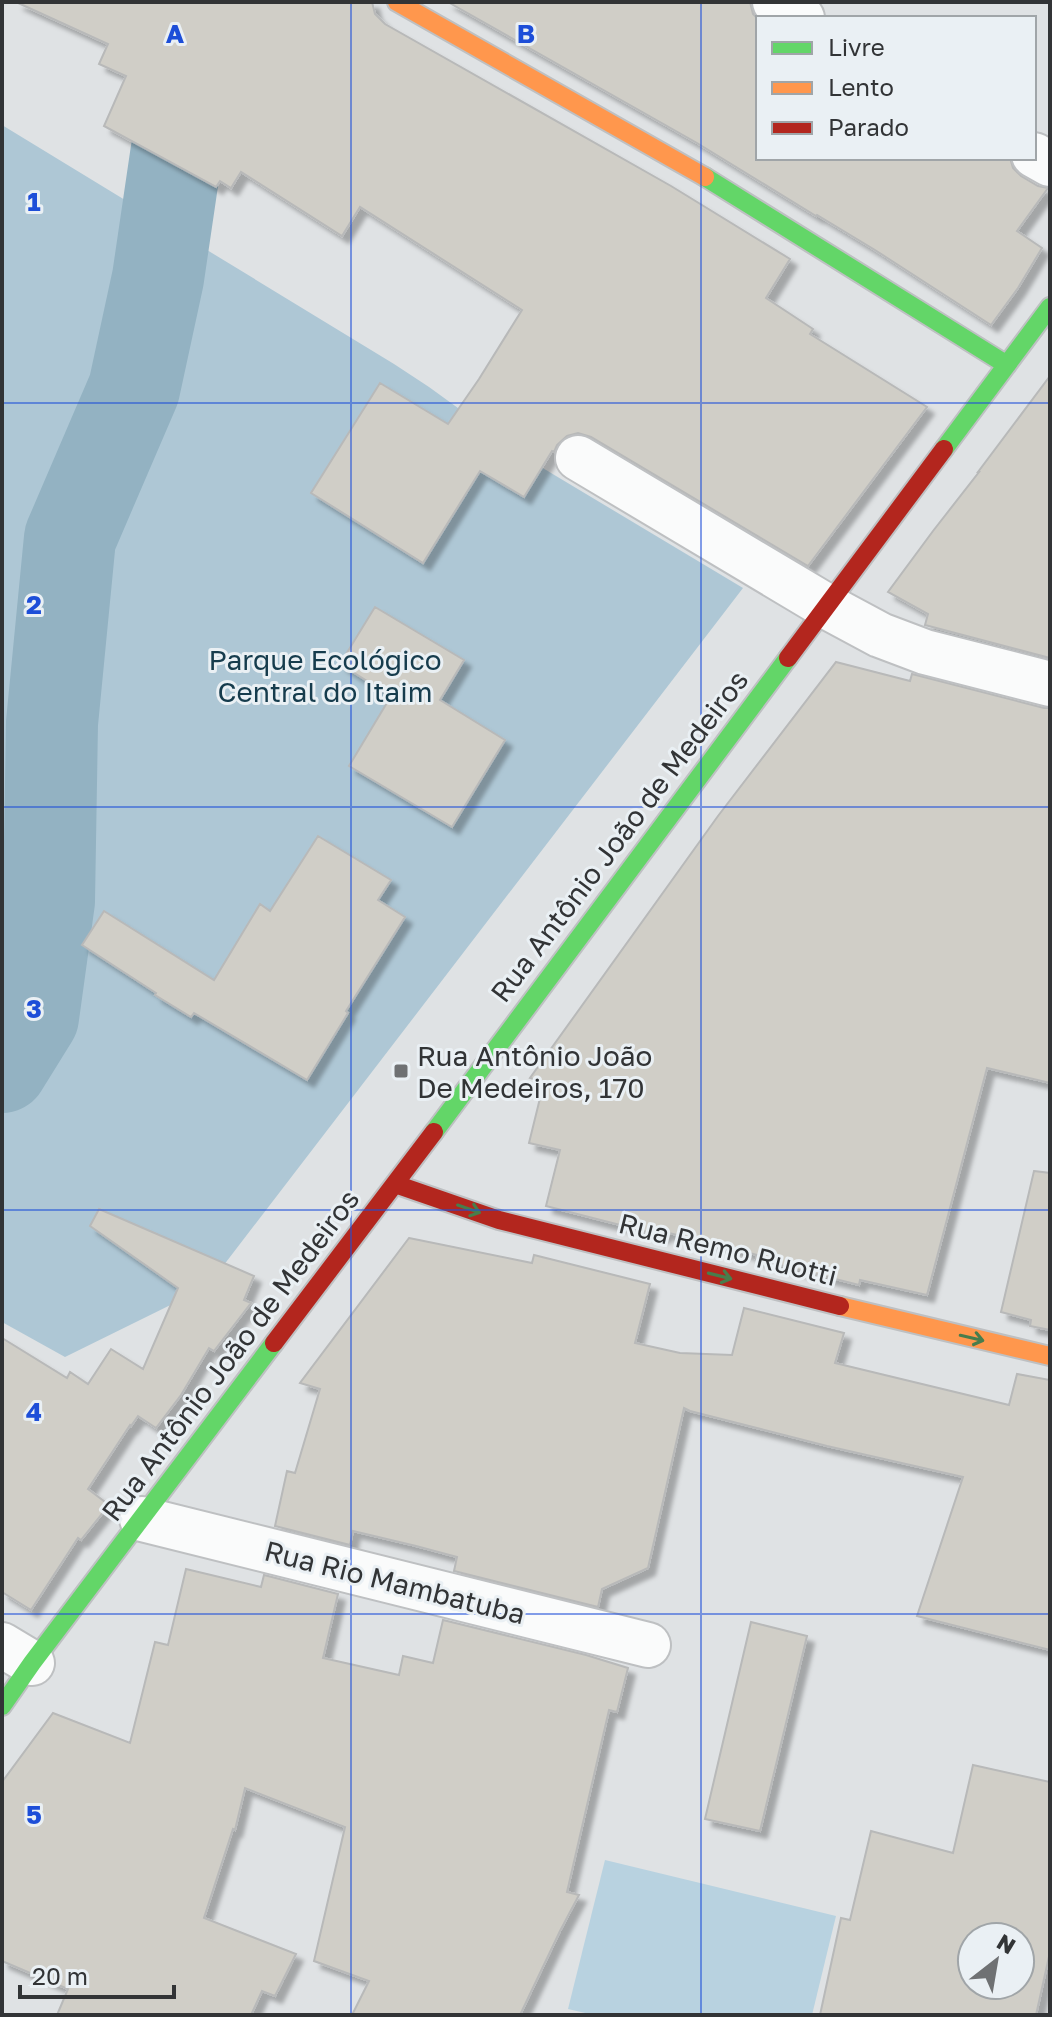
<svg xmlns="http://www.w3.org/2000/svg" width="1052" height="2017" font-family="'Golos Text',sans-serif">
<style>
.green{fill:#b8d2e0}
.forest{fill:#aec7d5}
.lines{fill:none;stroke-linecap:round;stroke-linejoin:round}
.river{stroke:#93b2c2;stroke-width:92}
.building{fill:#d0cec7;stroke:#b8b9b9;stroke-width:2;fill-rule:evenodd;filter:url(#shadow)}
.street-casing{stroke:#bec0c2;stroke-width:48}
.fast-casing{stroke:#bec0c2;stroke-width:22}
.slow-casing{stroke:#bec0c2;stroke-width:22}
.jam-casing{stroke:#bec0c2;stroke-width:22}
.street{stroke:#fafbfb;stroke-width:44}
.fast{stroke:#63d668;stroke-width:18}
.slow{stroke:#ff974d;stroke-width:18}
.jam{stroke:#b3261e;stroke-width:18}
.oneway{stroke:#487d4c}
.grid{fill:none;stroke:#1d4ed8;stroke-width:2;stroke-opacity:0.55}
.poi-dot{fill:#6f7173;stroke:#eaf0f4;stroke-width:3}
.labels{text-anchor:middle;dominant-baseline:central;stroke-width:6;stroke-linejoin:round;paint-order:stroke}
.park-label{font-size:28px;fill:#163c4d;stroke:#eaf0f4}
.street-label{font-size:28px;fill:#323436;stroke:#eaf0f4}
.poi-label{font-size:28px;fill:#323436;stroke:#eaf0f4;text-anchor:start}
.grid-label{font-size:26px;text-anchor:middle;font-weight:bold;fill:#1d4ed8;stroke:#eaf0f4;stroke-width:6;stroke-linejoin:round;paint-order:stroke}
</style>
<defs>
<filter id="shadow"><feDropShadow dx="7" dy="7" stdDeviation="2" flood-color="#0004"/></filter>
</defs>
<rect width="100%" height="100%" fill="#dfe2e4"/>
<!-- green -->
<path class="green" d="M605 1860 836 1916 812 2015H594L568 2009Z"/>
<!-- forest -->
<path class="forest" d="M2 125 394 364 429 387 531 461 743 588 207 1287 65 1357 2 1322Z"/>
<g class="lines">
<!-- river -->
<path class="river" d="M2 1067 33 1017 49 901 52 723 70 538 134 389 158 278 183 108 218 2"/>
</g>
<!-- building -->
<path class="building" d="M16 2H372L375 14 385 24 671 186 790 259 766 298 813 329 810 334 927 407 808 566 591 437 578 433 567 436 557 445 554 452 552 451 524 497 480 471 423 563 311 493 380 383 448 424 479 379 522 310 360 207 342 236 241 172 231 188 220 181 216 187 104 126 126 76 99 64 108 44Z
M448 2H750L753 14 758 19V158H1010L1013 168 1021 176 1038 186 1048 188 1017 231 1042 248 1018 288 991 325 875 250 817 215 816 216 697 143Z
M1050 376V658L925 625 928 614 888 592 933 531 979 472H978Z
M375 607 464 660 440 700 505 740 452 827 349 766 391 696 340 664Z
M836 662 910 681 912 674 1044 708H1050V1083L987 1068 927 1295 860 1280 859 1285 756 1259 757 1255 704 1241 664 1232 663 1236 546 1206 560 1150 529 1143 544 1082 530 1078 718 816Z
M318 836 391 880 378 900 405 917 346 1011 348 1013 307 1080 194 1013 191 1017 155 995 156 993 82 945 104 911 214 980 260 904 270 911Z
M1034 1171 1050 1173V1330L1030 1326 1031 1320 1001 1312Z
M99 1209 254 1276 244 1300 251 1303 214 1351 209 1348 181 1395 156 1428 138 1416 131 1426 130 1425 88 1489 109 1505 81 1540 78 1538 31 1610 2 1592V1338L67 1378 70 1372 88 1384 111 1349 143 1369 178 1288 90 1226Z
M409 1238 532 1263 534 1255 650 1284 635 1343 680 1353 732 1355 744 1308 844 1333 835 1363 1009 1405 1017 1374 1050 1380V1650L917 1616 963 1477 827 1446 690 1411 684 1408 648 1568 602 1589 598 1607 454 1571 457 1557 416 1546 353 1531 350 1545 275 1526 287 1471 295 1473 320 1389 300 1383Z
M186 1569 261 1587 264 1575 338 1594 323 1658 399 1675 403 1656 433 1663 443 1620 586 1655 628 1668 617 1712 609 1710 567 1892 579 1895 560 1931 520 2015H352L369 1981 314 1961 345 1827 245 1788 235 1830 233 1829 204 1918 296 1954 275 1996 262 1991 251 2015H57L68 1989 2 1961V1782L53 1713 130 1743 155 1642 168 1645Z
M751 1622 807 1636 760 1831 705 1819Z
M973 1765 1050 1782V1952L1036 2015H820L841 1918 850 1920 871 1831 953 1853ZM972 1937H1020V1985H972Z"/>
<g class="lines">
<defs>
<path id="street" d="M775 2 802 18
M1034 155 1050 164
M578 458 826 606 880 635 925 652 1050 684
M142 1519 648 1645
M2 1645 32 1663"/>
<path id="fast" d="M705 177 1007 365
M944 449 1050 307
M434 1132 788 658
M2 1706 32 1663 274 1343"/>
<path id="slow" d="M397 2 705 177
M840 1306 1050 1356"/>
<path id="jam" d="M788 658 944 449
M395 1184 499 1220 840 1306
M274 1343 434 1132"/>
</defs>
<!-- street casing -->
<use href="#street" class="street-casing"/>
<!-- fast casing -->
<use href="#fast" class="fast-casing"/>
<!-- slow casing -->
<use href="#slow" class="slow-casing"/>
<!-- jam casing -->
<use href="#jam" class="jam-casing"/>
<!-- street -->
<use href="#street" class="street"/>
<!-- fast -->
<use href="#fast" class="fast"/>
<!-- slow -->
<use href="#slow" class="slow"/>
<!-- jam -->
<use href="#jam" class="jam"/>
</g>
<!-- one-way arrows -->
<defs><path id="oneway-shaft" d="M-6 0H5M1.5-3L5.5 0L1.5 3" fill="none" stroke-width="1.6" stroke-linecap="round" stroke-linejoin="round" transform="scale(2)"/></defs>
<g class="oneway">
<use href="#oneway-shaft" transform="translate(469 1209) rotate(19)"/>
<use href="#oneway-shaft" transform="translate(720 1276) rotate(14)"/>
<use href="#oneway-shaft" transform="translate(972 1338) rotate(13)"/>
</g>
<!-- grid -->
<path class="grid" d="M351 2V2015M701 2V2015M2 403H1050M2 807H1050M2 1210H1050M2 1614H1050"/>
<!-- markers -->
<rect class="poi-dot" x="393" y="1063" width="16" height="16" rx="4"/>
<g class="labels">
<!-- park labels -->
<g class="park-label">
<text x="325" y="659">Parque Ecológico<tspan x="325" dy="32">Central do Itaim</tspan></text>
</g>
<!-- street labels -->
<g class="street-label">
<text transform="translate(619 836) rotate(-53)">Rua Antônio João de Medeiros</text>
<text transform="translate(728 1249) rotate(14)">Rua Remo Ruotti</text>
<text transform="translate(230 1355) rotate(-53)">Rua Antônio João de Medeiros</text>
<text transform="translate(395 1582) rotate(14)">Rua Rio Mambatuba</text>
</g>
<!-- poi labels -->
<g class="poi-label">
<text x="417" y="1055">Rua Antônio João<tspan x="417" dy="32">De Medeiros, 170</tspan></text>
</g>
</g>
<g class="grid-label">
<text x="175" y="43">A</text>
<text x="526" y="43">B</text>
<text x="34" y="211">1</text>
<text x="34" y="614">2</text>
<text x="34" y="1018">3</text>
<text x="34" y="1421">4</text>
<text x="34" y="1824">5</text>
</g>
<!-- border -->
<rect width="1052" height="2017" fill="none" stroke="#323436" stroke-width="8"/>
<!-- legend -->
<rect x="756" y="16" width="280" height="144" fill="#eaf0f4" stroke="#a0a5a8" stroke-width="2"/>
<rect x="772" y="42" width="40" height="12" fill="#63d668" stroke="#a0a5a8" stroke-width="2"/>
<text x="828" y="56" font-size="24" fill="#323436">Livre</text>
<rect x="772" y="82" width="40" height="12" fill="#ff974d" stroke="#a0a5a8" stroke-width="2"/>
<text x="828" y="96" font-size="24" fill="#323436">Lento</text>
<rect x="772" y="122" width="40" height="12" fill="#b3261e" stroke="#a0a5a8" stroke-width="2"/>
<text x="828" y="136" font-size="24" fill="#323436">Parado</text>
<!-- north arrow -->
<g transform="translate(996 1961) rotate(31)"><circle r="38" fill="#eaf0f4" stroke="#a0a5a8" stroke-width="2"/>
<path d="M0-6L14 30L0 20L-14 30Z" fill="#6f7173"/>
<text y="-12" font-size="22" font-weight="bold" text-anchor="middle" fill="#323436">N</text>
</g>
<!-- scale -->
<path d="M20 1985v12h154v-12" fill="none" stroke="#323436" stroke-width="4"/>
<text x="32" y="1985" font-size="24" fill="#323436" stroke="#eaf0f4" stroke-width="6" paint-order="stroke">20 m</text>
</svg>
